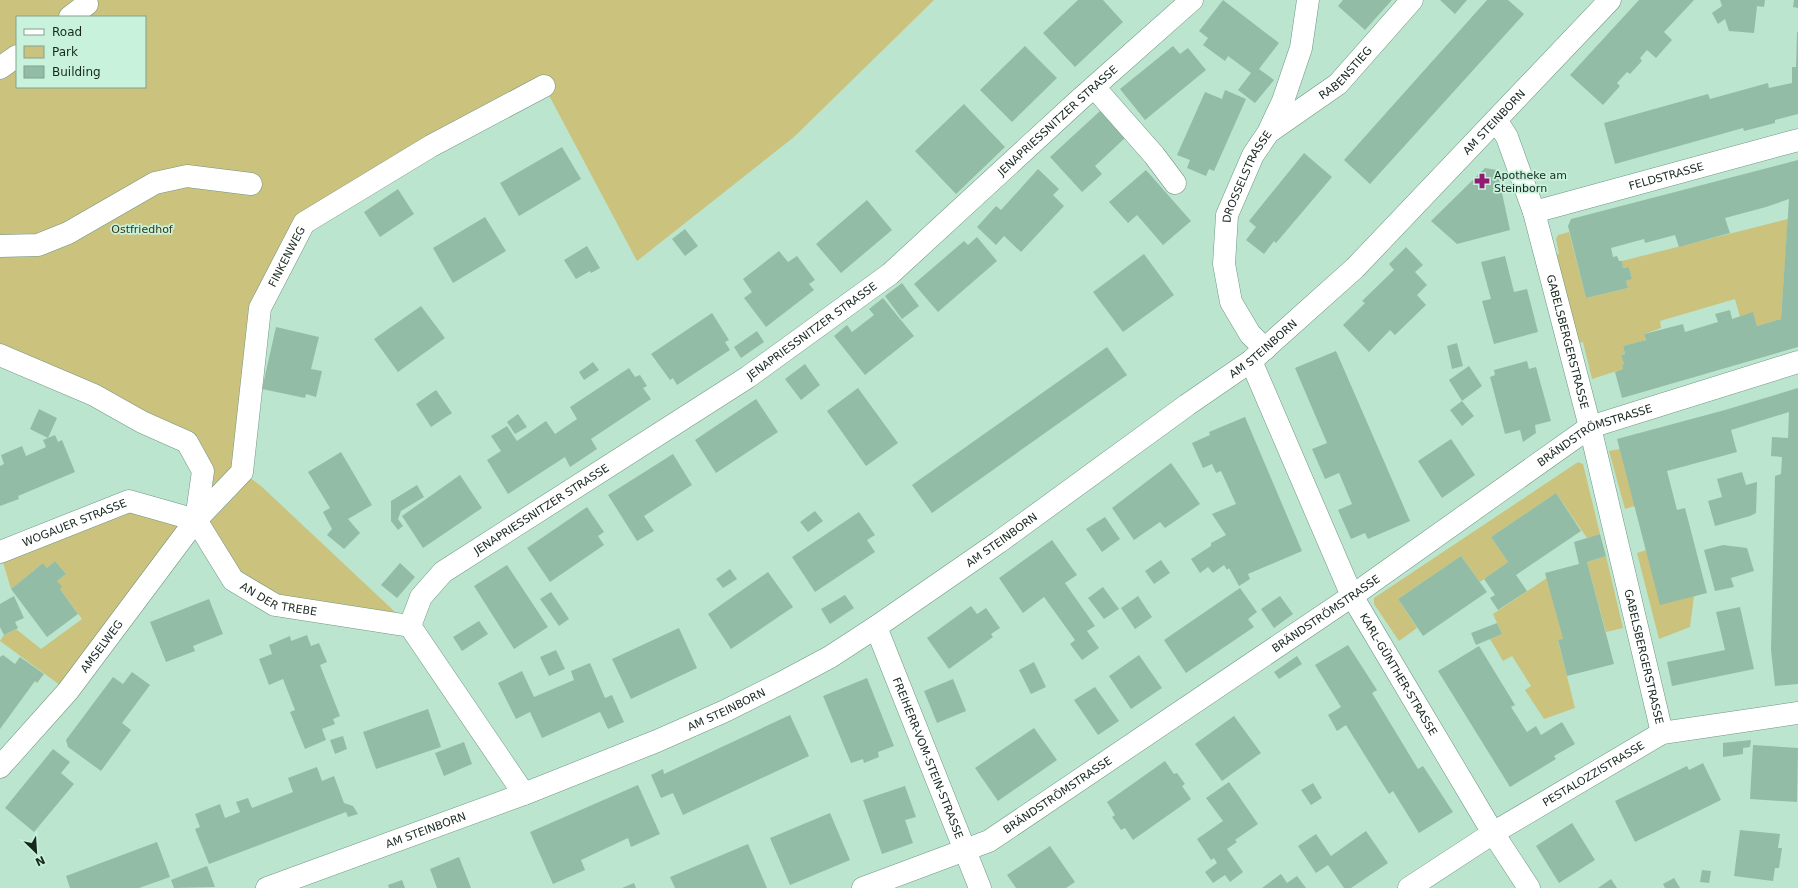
<svg xmlns="http://www.w3.org/2000/svg" width="1798" height="888" font-family="'DejaVu Sans',sans-serif">
<style>
.green{fill:#cbc27e;fill-rule:evenodd}
.building{fill:#93bca6}
.lines{fill:none;stroke-linecap:round;stroke-linejoin:round}
.minor-casing{stroke:#6f9782;stroke-width:23}
.minor{stroke:#fff;stroke-width:22}
.labels{text-anchor:middle;dominant-baseline:central;stroke-width:3.5;stroke-linejoin:round;paint-order:stroke}
.street-label{font-size:11px;fill:#182820;stroke:#c8f2db}
.poi-label{font-size:11px;fill:#182820;stroke:#c8f2db;text-anchor:start}
.park-label{font-size:11px;fill:#373314;stroke:#c8f2db}
</style>
<rect width="100%" height="100%" fill="#bbe5ce"/>
<!-- green -->
<path class="green" d="M0 0H934L794 137 637 261 544 86 304 223 260 308 242 472 261 486 410 626 275 605 233 580 196 521 68 691 0 641 4 635 16 629 41 649 82 619 60 589 57 581 66 574 55 561 47 568 43 563 11 589 0 552 129 501 196 520 203 471 187 442 0 355ZM17 17H145V87H17Z
M1788 219 1781 319 1757 326 1753 313 1740 317 1735 299 1660 321 1661 328 1644 334 1646 340 1623 346 1625 354 1621 355 1624 364 1622 365 1623 369 1592 379 1583 342 1569 345 1546 258 1559 254 1556 239 1558 235 1569 232 1586 298 1628 288 1626 281 1632 279 1629 267 1623 268 1622 261Z
M1620 449 1635 506 1625 509 1609 451Z
M1578 462 1583 464 1600 534 1587 538 1556 493 1491 537 1508 562 1480 582 1461 556 1398 599 1417 628 1399 641 1374 604V598Z
M1646 550 1694 596 1690 627 1659 639 1637 553Z
M1606 556 1623 628 1606 632 1587 562Z
M1547 578 1563 639 1558 641 1575 708 1544 719 1525 690 1531 686 1512 656 1503 661 1490 639 1502 634 1493 614Z"/>
<!-- building -->
<path class="building" d="M1078 0H1103L1123 22 1075 67 1043 33Z
M1223 0 1279 43 1259 69 1274 80 1255 103 1238 90 1251 73 1228 56 1225 61 1203 45 1208 38 1199 31Z
M1343 0H1392L1365 30 1338 6Z
M1440 0H1467L1455 14Z
M1487 0H1508L1524 14 1370 184 1344 160Z
M1639 0H1694L1664 32 1672 40 1656 58 1647 50 1640 58 1642 61 1630 74 1627 72 1617 83 1620 86 1603 105 1570 75Z
M1720 0H1765L1764 7 1757 6 1754 33 1729 31 1725 19 1718 24 1712 13 1722 6Z
M1794 0H1798V8L1793 7Z
M1797 32H1798V114L1775 120V123L1744 131 1743 128 1615 164 1604 123 1708 94 1710 99 1768 83 1769 88 1792 83V67H1796Z
M1025 46 1057 78 1012 122 980 90Z
M1173 46 1180 54 1188 48 1206 70 1145 120 1120 89Z
M1225 90 1246 99 1214 171 1209 169 1206 176 1187 168 1190 160 1177 155 1205 92 1222 99Z
M964 104 1005 147 956 194 915 151Z
M1100 111 1125 138 1095 166 1102 174 1082 192 1050 157Z
M562 147 581 179 519 216 500 183Z
M1304 153 1332 177 1276 243 1274 241 1264 254 1246 240 1256 227 1249 221Z
M1798 160V347L1622 398 1615 372 1623 369 1622 365 1624 364 1621 355 1625 354 1623 346 1646 340 1644 334 1683 324 1685 332 1718 322 1715 314 1730 310 1732 319 1753 312 1757 326 1781 319 1789 199 1766 207 1725 218 1730 233 1679 247 1675 235 1645 243 1644 239 1611 248 1613 257 1617 256 1619 261H1622L1623 268 1629 267 1632 279 1626 281 1628 288 1586 298 1568 226 1571 219Z
M1485 168 1497 170 1510 230 1457 244 1431 221Z
M1038 169 1059 189 1053 195 1064 206 1021 252 1004 236 996 245 977 227 996 206 1001 210Z
M1146 170 1191 221 1163 245 1137 215 1128 223 1109 202Z
M398 189 414 214 380 237 364 212Z
M867 200 892 230 841 273 816 244Z
M485 217 506 251 453 283 433 248Z
M685 229 698 246 685 256 672 239Z
M977 237 997 261 938 312 914 284 964 241 968 245Z
M587 246 600 268 591 273 590 271 576 279 564 260Z
M1406 247 1423 265 1415 272 1427 285 1417 295 1426 305 1395 335 1390 330 1369 352 1343 325 1365 303 1362 301 1394 270 1389 264Z
M779 251 788 262 797 256 815 280 809 284 814 290 766 327 744 298 752 292 743 279Z
M1144 254 1174 295 1123 332 1093 292Z
M1505 256 1514 292 1527 289 1538 332 1494 344 1482 301 1491 299 1481 262Z
M902 283 919 306 902 319 885 296Z
M883 298 914 336 865 375 834 336 847 325 852 332 874 315 869 309Z
M421 306 445 338 398 372 374 339Z
M712 313 729 340 725 342 730 350 677 385 673 378 670 380 651 354Z
M276 327 319 337 311 369 322 371 316 397 306 394 305 398 262 389Z
M757 331 764 342 741 358 734 347Z
M1457 343 1463 366 1452 369 1447 346Z
M1107 347 1127 375 932 513 912 485Z
M1336 351 1410 521 1368 539 1365 533 1351 539 1338 510 1352 504 1339 473 1325 479 1312 449 1327 443 1295 368Z
M1527 361 1529 369 1536 367 1551 421 1535 425 1536 433 1523 442 1520 430 1505 434 1490 377 1495 375 1494 370Z
M593 362 599 370 584 380 579 372Z
M805 364 820 385 801 400 785 379Z
M1469 366 1482 386 1462 401 1449 380Z
M629 368 635 377 640 375 647 386 643 388 651 399 591 439 597 449 570 467 565 457 508 494 487 460 501 451 491 436 507 426 517 441 546 421 555 434 577 419 570 407Z
M858 388 898 443 866 466 827 411Z
M1798 388V684L1775 686 1771 650 1775 476 1781 474 1782 457 1771 456 1772 437 1788 438 1789 412 1731 430 1737 452 1667 471 1677 510 1685 508 1707 593 1660 605 1617 439 1725 410Z
M436 390 452 413 431 427 416 404Z
M756 399 778 432 716 473 695 440Z
M1462 401 1474 416 1462 426 1450 410Z
M39 409 57 418 48 438 30 429Z
M518 414 527 427 515 434 507 422Z
M1245 417 1302 551 1248 574 1250 579 1239 586 1229 568 1227 570 1224 565 1213 573 1208 567 1200 573 1191 559 1211 546V543L1226 535 1212 514 1236 504 1221 471 1216 473 1212 464 1203 468 1192 443 1210 435 1209 432Z
M55 435 58 442 62 440 75 472 18 496 19 499 0 506V466L4 464 1 455 22 446 26 456 46 447 43 440Z
M1451 439 1475 475 1442 498 1418 461Z
M341 452 372 505 348 519 360 533 344 549 327 535 332 529 323 512 330 508 308 472Z
M673 454 692 485 644 516 654 531 637 541 608 495Z
M1171 463 1200 504 1165 528 1160 522 1134 540 1112 508Z
M1742 472 1746 485 1757 482 1756 513 1750 516 1715 526 1708 501 1722 497 1717 479Z
M460 475 482 508 423 548 402 516Z
M417 485 424 497 401 511 398 519 403 526 398 530 391 521V501Z
M1556 493 1581 531 1516 575 1527 591 1498 610 1490 598 1495 595 1484 579 1508 562 1491 537Z
M587 507 604 532 598 536 604 545 550 582 527 548Z
M815 511 823 521 808 532 800 522Z
M859 512 875 535 867 540 875 552 815 592 792 557Z
M1105 517 1120 539 1102 552 1086 529Z
M1600 534 1606 556 1587 562 1614 664 1567 676 1558 640 1563 639 1545 573 1579 564 1574 542Z
M1052 540 1077 575 1065 583 1095 626 1087 631 1099 648 1082 660 1070 644 1075 640 1044 597 1023 613 999 578Z
M1723 545 1747 548 1754 571 1731 578 1734 587 1715 591 1704 550Z
M1461 556 1487 592 1423 636 1398 599Z
M1161 560 1170 573 1154 584 1145 571Z
M55 561 66 574 57 581 62 587 60 589 78 614 47 637 11 589 43 563 47 568Z
M400 563 415 577 397 598 381 585Z
M507 565 548 627 514 649 474 586Z
M730 569 737 579 723 588 716 579Z
M768 572 793 607 731 649 708 614Z
M1103 587 1119 609 1104 619 1088 598Z
M1240 588 1257 612 1248 619 1254 627 1186 673 1164 640Z
M551 592 569 619 559 626 540 599Z
M845 595 854 608 830 624 821 609Z
M14 596 24 618 15 622 18 628 4 635 0 627V604Z
M1138 596 1152 617 1135 629 1121 608Z
M1280 596 1293 614 1274 628 1261 609Z
M209 599 223 634 193 646 195 651 166 662 150 622Z
M971 606 977 614 986 608 1000 628 991 634 993 637 949 669 927 638Z
M1740 607 1754 669 1672 686 1667 662 1725 650 1716 612Z
M479 621 488 634 462 651 453 637Z
M1497 623 1502 634 1476 645 1471 633Z
M679 628 697 668 631 699 612 659Z
M307 635 311 646 319 643 327 662 320 665 340 716 333 719 335 724 322 729 326 740 305 749 290 712 295 710 283 679 269 685 259 659 272 654 269 645 290 636 291 641Z
M1348 645 1377 690 1372 693 1418 769 1423 766 1453 812 1419 833 1393 791 1389 794 1346 725 1337 731 1328 715 1341 707 1315 665Z
M1479 646 1515 705 1511 707 1527 732 1536 726 1541 735 1562 722 1575 744 1554 756 1556 759 1510 787 1438 671Z
M556 650 565 669 549 676 540 657Z
M3 655 15 664 20 657 44 674 37 683 35 681 0 729V657Z
M1139 655 1162 688 1131 709 1109 676Z
M1297 656 1302 664 1279 679 1274 672Z
M1034 662 1046 687 1031 694 1019 670Z
M590 663 605 698 612 695 624 722 608 729 600 712 542 738 530 712 516 719 498 683 522 671 534 697 574 680 571 671Z
M132 672 150 685 122 723 131 730 101 771 68 747 66 740 113 677 123 684Z
M867 678 894 746 878 752 879 757 864 763 863 759 851 763 823 696Z
M953 679 966 711 937 723 924 691Z
M1095 687 1119 721 1098 735 1074 700Z
M428 709 441 747 376 769 363 732Z
M790 715 809 756 683 815 673 793 661 798 651 775 663 769 664 774Z
M1234 716 1261 753 1222 781 1195 744Z
M1034 728 1057 760 998 801 975 768Z
M343 736 347 749 335 754 330 740Z
M1751 740 1750 747 1743 748V754L1723 757V743Z
M464 742 472 764 444 776 435 753Z
M1753 745 1798 748 1797 802 1750 799Z
M53 749 70 762 61 773 74 784 34 832 5 808Z
M1165 761 1174 774 1177 773 1185 784 1182 786 1191 799 1133 840 1125 828 1121 830 1112 817 1115 815 1107 802Z
M1703 763 1721 800 1635 842 1615 801 1687 766 1689 770Z
M317 767 322 781 334 776 344 803 353 806 358 814 348 817 346 812 209 864 195 829 200 827 195 814 220 804 225 818 240 812 236 802 248 798 252 808 293 792 288 778Z
M1229 782 1258 824 1235 840 1237 842 1227 849 1243 872 1230 882 1225 875 1213 883 1205 872 1217 863 1214 858 1211 860 1197 839 1223 821 1206 798Z
M1313 783 1322 798 1311 805 1301 790Z
M638 785 660 834 631 847 628 838 581 860 585 870 553 884 530 832Z
M905 786 916 817 905 820 913 843 882 854 863 800Z
M830 813 850 860 790 885 770 838Z
M1572 823 1595 860 1559 883 1536 846Z
M1740 830 1780 834 1778 848H1782L1779 868H1775L1773 881 1734 876Z
M1366 831 1388 863 1351 888H1344L1328 865 1316 873 1298 846 1316 834 1331 856Z
M157 842 170 877 139 888H70L66 876Z
M748 844 767 888H675L670 877Z
M1050 846 1075 882 1066 888H1016L1007 875Z
M459 857 471 888H437L430 869Z
M207 866 215 887 174 888 171 880Z
M1702 870 1711 871 1709 883 1700 882Z
M1281 874 1287 883 1297 876 1306 888H1262Z
M1674 878 1680 888H1665L1663 884Z
M1611 879 1617 888H1598Z
M402 880 405 888H389L388 885Z
M634 883 636 888H622Z"/>
<g class="lines">
<defs>
<g id="minor">
<path d="M70 17 87 4"/>
<path d="M0 68 17 56"/>
<path d="M1094 87 1154 155 1175 183"/>
<path id="s1" d="M1496 120 1507 137 1534 212 1546 258 1590 427 1662 733"/>
<path id="s2" d="M1269 132 1338 84 1412 0"/>
<path id="s3" d="M1534 212 1798 140"/>
<path d="M0 246 38 245 68 233 155 183 187 176 251 184"/>
<path id="s4" d="M1265 349 1250 334 1231 302 1224 264 1227 215 1253 155 1268 133 1283 101 1301 48 1308 0"/>
<path id="s5" d="M0 355 94 395 142 422 187 442 203 471 196 520 233 580 275 605 410 626 524 794"/>
<path id="s6" d="M1251 361 1352 596 1493 833 1529 888"/>
<path id="s7" d="M0 552 129 501 196 520"/>
<path id="s8" d="M410 626 421 597 443 572 748 377 890 274 1078 101 1192 0"/>
<path id="s9" d="M876 627 980 888"/>
<path id="s10" d="M0 767 68 691 196 520 242 472 260 308 304 223 431 146 544 86"/>
<path id="s11" d="M267 888 524 794 657 741 725 711 785 681 830 657 876 627 999 542 1187 405 1251 361 1355 268 1610 0"/>
<path id="s12" d="M863 888 989 841 1352 596 1590 427 1798 362"/>
<path id="s13" d="M1409 888 1493 833 1662 733 1798 713"/>
</g>
</defs>
<!-- minor casing -->
<use href="#minor" class="minor-casing"/>
<!-- minor -->
<use href="#minor" class="minor"/>
</g>
<!-- icons -->
<defs>
<symbol id="pharmacy-bare" viewBox="-9 -9 18 18"><path d="M-2-6h4v4h4v4h-4v4h-4v-4h-4v-4h4Z" fill="#941974" stroke="#c8f2db" stroke-width="2.5" paint-order="stroke"/></symbol>
</defs>
<g fill-rule="evenodd">
<use href="#pharmacy-bare" x="1471" y="170" width="22" height="22"/>
</g>
<g class="labels">
<!-- street labels -->
<g class="street-label">
<text stroke="none"><textPath href="#s2" startOffset="97">RABENSTIEG</textPath></text>
<text stroke="none"><textPath href="#s8" startOffset="829">JENAPRIESSNITZER STRASSE</textPath></text>
<text stroke="none"><textPath href="#s11" startOffset="1465">AM STEINBORN</textPath></text>
<text stroke="none"><textPath href="#s3" startOffset="137">FELDSTRASSE</textPath></text>
<text stroke="none"><textPath href="#s4" startOffset="189">DROSSELSTRASSE</textPath></text>
<text stroke="none"><textPath href="#s10" startOffset="605">FINKENWEG</textPath></text>
<text stroke="none"><textPath href="#s8" startOffset="505">JENAPRIESSNITZER STRASSE</textPath></text>
<text stroke="none"><textPath href="#s1" startOffset="234">GABELSBERGERSTRASSE</textPath></text>
<text stroke="none"><textPath href="#s11" startOffset="1141">AM STEINBORN</textPath></text>
<text stroke="none"><textPath href="#s12" startOffset="865">BRÄNDSTRÖMSTRASSE</textPath></text>
<text stroke="none"><textPath href="#s8" startOffset="181">JENAPRIESSNITZER STRASSE</textPath></text>
<text stroke="none"><textPath href="#s7" startOffset="80">WOGAUER STRASSE</textPath></text>
<text stroke="none"><textPath href="#s11" startOffset="817">AM STEINBORN</textPath></text>
<text stroke="none"><textPath href="#s5" startOffset="410">AN DER TREBE</textPath></text>
<text stroke="none"><textPath href="#s12" startOffset="541">BRÄNDSTRÖMSTRASSE</textPath></text>
<text stroke="none"><textPath href="#s10" startOffset="158">AMSELWEG</textPath></text>
<text stroke="none"><textPath href="#s1" startOffset="558">GABELSBERGERSTRASSE</textPath></text>
<text stroke="none"><textPath href="#s6" startOffset="347">KARL-GÜNTHER-STRASSE</textPath></text>
<text stroke="none"><textPath href="#s11" startOffset="493">AM STEINBORN</textPath></text>
<text stroke="none"><textPath href="#s9" startOffset="141">FREIHERR-VOM-STEIN-STRASSE</textPath></text>
<text stroke="none"><textPath href="#s13" startOffset="217">PESTALOZZISTRASSE</textPath></text>
<text stroke="none"><textPath href="#s12" startOffset="217">BRÄNDSTRÖMSTRASSE</textPath></text>
<text stroke="none"><textPath href="#s11" startOffset="169">AM STEINBORN</textPath></text>
</g>
<!-- poi labels -->
<g class="poi-label">
<text x="1494" y="175">Apotheke am<tspan x="1494" dy="13">Steinborn</tspan></text>
</g>
<!-- park labels -->
<g class="park-label">
<text x="142" y="229">Ostfriedhof</text>
</g>
</g>
<!-- legend -->
<rect x="16" y="16" width="130" height="72" fill="#c8f2db" stroke="#82a190"/>
<rect x="24" y="29" width="20" height="6" fill="#ffffff" stroke="#82a190"/>
<text x="52" y="36" font-size="12" fill="#182820">Road</text>
<rect x="24" y="46" width="20" height="12" fill="#cbc27e" stroke="#82a190"/>
<text x="52" y="56" font-size="12" fill="#182820">Park</text>
<rect x="24" y="66" width="20" height="12" fill="#93bca6" stroke="#82a190"/>
<text x="52" y="76" font-size="12" fill="#182820">Building</text>
<!-- north arrow -->
<g transform="translate(36 852) rotate(155)" stroke="#c8f2db" stroke-width="3" paint-order="stroke">
<path d="M0-3L7 15L0 10L-7 15Z" fill="#182820"/>
<text y="-6" font-size="11" font-weight="bold" text-anchor="middle" fill="#182820">N</text>
</g>
</svg>
